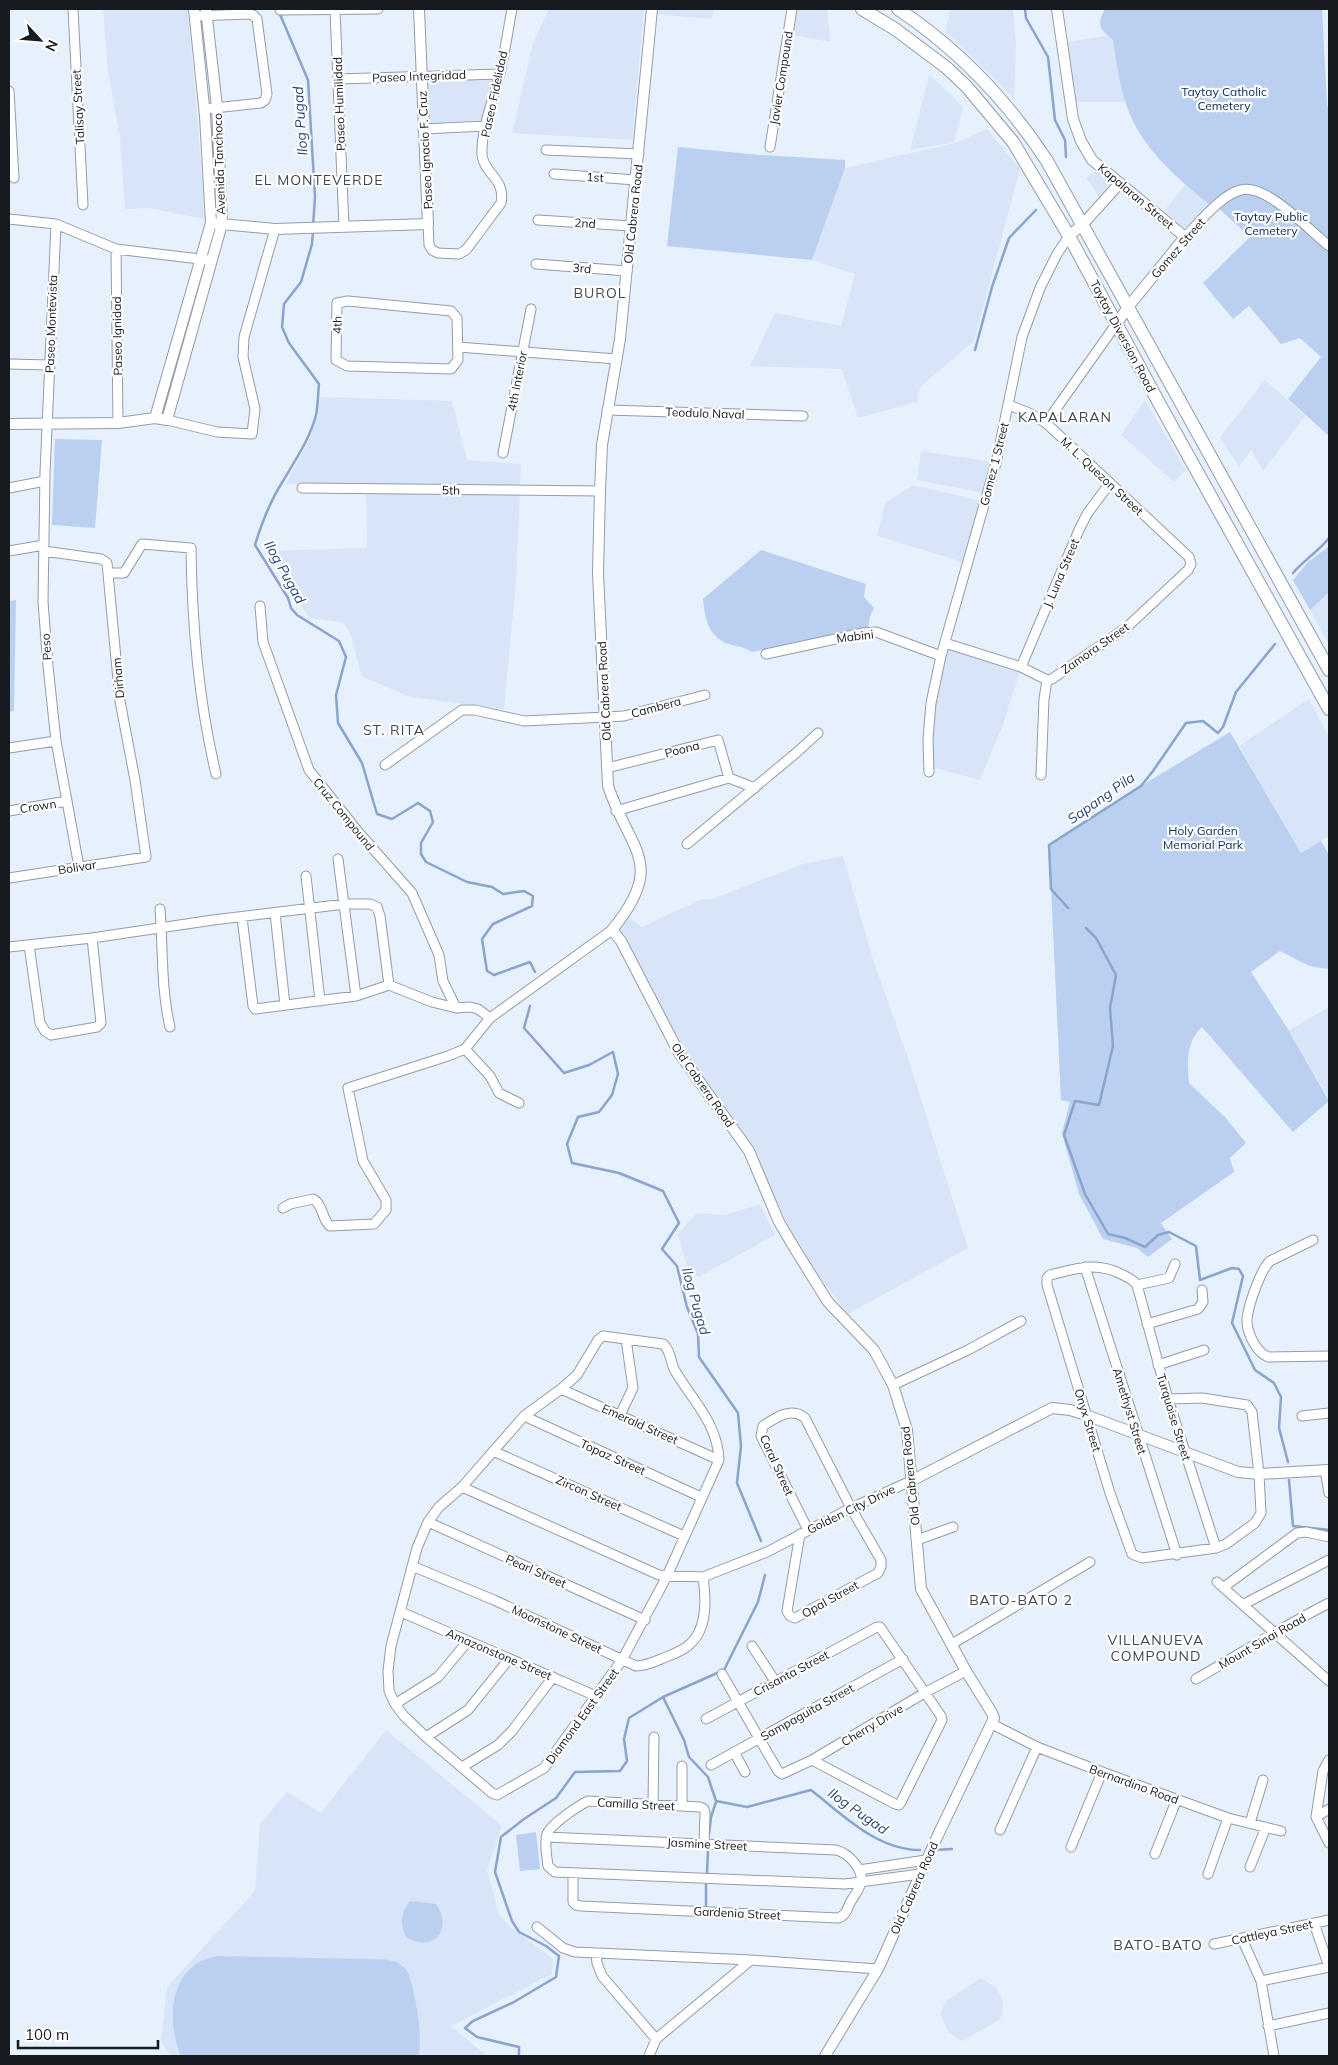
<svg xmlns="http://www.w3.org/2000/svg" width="1338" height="2065" font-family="Mulish,sans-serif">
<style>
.built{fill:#d8e5f9}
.green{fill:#bbd0f1}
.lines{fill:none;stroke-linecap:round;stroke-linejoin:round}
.stream{stroke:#89a4cd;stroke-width:2.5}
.minor-casing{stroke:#949ca8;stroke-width:11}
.tertiary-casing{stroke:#949ca8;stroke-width:12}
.primary-casing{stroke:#949ca8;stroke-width:14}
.minor{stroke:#fff;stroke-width:9}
.tertiary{stroke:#fff;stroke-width:10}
.primary{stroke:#fff;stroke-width:12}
.labels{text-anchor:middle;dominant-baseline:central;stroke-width:4.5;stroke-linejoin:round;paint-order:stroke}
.street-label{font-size:12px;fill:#171a1e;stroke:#fff}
.park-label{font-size:12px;fill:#07295b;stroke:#fff}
.water-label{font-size:14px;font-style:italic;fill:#24467b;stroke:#fff}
.neighbourhood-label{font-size:14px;letter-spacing:1px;fill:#424953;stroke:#fff}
</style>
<rect width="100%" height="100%" fill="#e7f0fd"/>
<!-- built -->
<path class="built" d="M103 9H188L202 176 204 219 149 208 125 209 120 138 108 71Z
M549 9H644L632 140 512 133 533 43Z
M657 9H713L712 19 656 14Z
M796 9H827L831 42 792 35Z
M951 9H1013L1016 44 1014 98 945 31Z
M1107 36 1113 40 1125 102H1075L1066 42Z
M929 74 963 107 954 142 910 150Z
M494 79 482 120 428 123 426 81Z
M987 129 1020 169 974 341 920 387 917 402 858 418 842 369 750 366 775 313 841 326 855 274 812 260 845 168 955 143Z
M1096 171 1112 186 1100 198 1086 178Z
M1186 184 1211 206 1189 227H1183L1164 211Z
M1265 380 1305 416 1263 471 1251 450 1239 467 1220 437Z
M320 397 452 401 467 460 521 464 516 582 504 709 410 697 361 676 352 638 343 622 309 618 268 551 367 548 366 484H286L310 438 318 414Z
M1145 400 1186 470 1174 482 1121 435Z
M921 451 993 462 985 493 917 480Z
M913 485 982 501 963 562 877 536 885 503Z
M1329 592V645L1310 610Z
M947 646 1020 671 1003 725 980 780 935 768 928 746 933 702Z
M1309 699 1329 737V836L1301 853 1239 746Z
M843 856 873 959 909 1061 968 1248 848 1314 807 1260 772 1195 686 1057 618 929 628 917 642 927 702 899H712L803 864Z
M1329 1007V1099L1289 1030Z
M760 1204 775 1235 698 1277 687 1267 678 1234 697 1213 725 1215Z
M386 1730 502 1826 487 1869 499 1914 510 1927 553 1959 552 1974 451 2026 487 2056H170L161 2041 167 1987 255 1891 260 1824 287 1792 321 1813Z
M981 1978 996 1988 1001 1996 1003 2005 1001 2019 962 2041 948 2032 940 2013 947 2000Z"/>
<!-- green -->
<path class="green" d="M1105 9H1322L1327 106 1329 108V436L1288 399 1321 357 1300 338 1281 344 1249 306 1233 319 1203 283 1250 237 1215 205 1211 206C1176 177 1139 147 1125 101 1119 81 1116 60 1113 40 1100 30 1096 24 1105 9Z
M678 147 760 155 845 160V168L812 260 667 246Z
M55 439 102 440 95 528 52 525Z
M1329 546V592L1310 610 1293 580 1308 562Z
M761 550 866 584 864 597 874 608 870 616 868 629 752 652C742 645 732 647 722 641 706 631 705 615 703 599Z
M16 600 14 711 9 712V601Z
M1230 732 1301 853 1321 841 1329 855V969L1309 966 1280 951 1251 972 1289 1031 1329 1101 1293 1132 1202 1027C1186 1042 1187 1062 1189 1083L1225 1117 1246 1143 1230 1158 1234 1172 1161 1223 1172 1239 1148 1257 1137 1248 1103 1239 1079 1194 1062 1133 1070 1102 1061 1100 1049 845 1141 786Z
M536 1832 540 1869 520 1871 516 1835Z
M410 1901 436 1904C454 1929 433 1954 406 1937 400 1923 400 1913 410 1901Z
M217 1956 367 1959C377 1960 390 1958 398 1963 401 1965 406 1969 407 1971 415 1986 424 2041 418 2056H181C169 2027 167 1985 196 1964 201 1960 211 1958 217 1956Z"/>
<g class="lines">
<!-- stream -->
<path class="stream" d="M1025 9 1026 18 1048 57 1055 120 1065 140 1066 157
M279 12 308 80 315 197 313 226
M313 231 312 244 301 282 284 304 282 327 289 343 319 384C318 394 318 405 316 415 310 439 295 460 283 481 270 501 262 522 255 545L288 598 291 608 297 615 339 641 346 657 336 695 338 723 362 763 377 814 392 819 418 803 430 811 433 822 421 843V854L426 862 467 882 492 887 503 894 524 891 533 896 532 906 493 924 482 939 487 971 494 975 530 962 535 972
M975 350 992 287 1009 238 1036 210
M1293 573C1304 560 1319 551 1329 538
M1068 908 1051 889 1049 845 1141 786 1153 771 1186 723 1203 721 1218 733 1223 727 1236 692 1275 644
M1086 928 1096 938 1116 975 1110 1008 1113 1046 1099 1105 1075 1101 1064 1135 1085 1194 1108 1234 1125 1238 1145 1247 1158 1235 1169 1232 1196 1246 1200 1280 1232 1268 1239 1269 1243 1276 1232 1323 1255 1370 1274 1383 1281 1397 1279 1428 1288 1462
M530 1006 524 1028 564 1073 589 1065 613 1052 618 1074 612 1095 599 1112 578 1117 567 1144 572 1163 619 1173 663 1191 679 1223 662 1249 677 1266 687 1307 698 1334 699 1357 738 1413 741 1446 737 1483 761 1541
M1289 1480 1293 1526 1329 1530
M765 1575 758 1602 724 1670 663 1697 684 1740 689 1757 708 1777 716 1801 747 1807 811 1790C843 1815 877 1850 920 1850
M709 1834 711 1817 716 1802
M935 1850 952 1849
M707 1873 708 1851
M706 1909V1883
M519 2056V2047L477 2037 465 2028 473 2021 514 2002 556 1977 559 1956 546 1946 519 1932 512 1921 495 1872 501 1837 524 1819 556 1798 575 1772 620 1771 627 1761 624 1739 629 1718 663 1697"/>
<defs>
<path id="minor" d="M73 9 83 205
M280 10 378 9
M335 10 344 227
M195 16 248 14 253 15 257 19 267 94 265 100 261 103 205 109
M338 79 500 74
M9 91 14 178
M423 129 486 126
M770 147 792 9
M546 150 639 154
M554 174 636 180
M9 219 56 224 116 249 208 260
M538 220 631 226
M56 224 45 473 43 602 48 666 56 741 79 867
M428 224 429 245 432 250 438 253 459 254 466 250 501 203C506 179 484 174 482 155 481 127 494 99 500 73 505 52 508 30 512 9
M1185 237C1199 223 1222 194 1241 190 1266 183 1310 231 1329 246
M116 249 118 423
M536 264 627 271
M348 301 451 311 457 318 458 360 451 369 347 366 336 360 337 303Z
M458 347 617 359
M9 364 49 365
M607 410 803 416
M167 420 217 432 252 434 255 409 243 357 244 337 275 229
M1046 423 1117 323
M503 453 531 309
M9 488 45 481
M302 488 600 491
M9 551 44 545
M109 573H124L142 544 191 548C192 626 198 699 216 774
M260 606 263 642 309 770 360 834 412 893 439 955 443 981 456 1008
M945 643 1021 667 1047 680 1052 679 1127 627 1188 570 1191 564 1189 557 1046 423 1029 413 1009 405
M766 654 863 633 876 632 941 656
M1021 667 1079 530 1087 514 1110 483
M9 748 56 741
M385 765 462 710H475L524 721 606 717 624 716 705 695
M607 768 718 740 729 778
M929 772 928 739 931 703 941 656 996 463 1022 337 1040 288 1057 254 1069 236
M1041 775 1044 699 1047 680
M9 811 67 801
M616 811 729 778 755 788
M687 844 796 753 818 733
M338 859 356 996
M306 876 320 1001
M9 878 146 857 135 780 120 701 107 563 101 559 44 551
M160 909C163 948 161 989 170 1027
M275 913 285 1005
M242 918 253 1006 255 1009 356 996 389 985 432 1002 456 1008 470 1007 478 1009 490 1018
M29 945 40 1023 45 1031 51 1035 97 1027 101 1023 92 938
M9 947 92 938 213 920 345 904H370L377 907 380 916 389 985
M465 1049 490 1076 499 1093 519 1103
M283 1208 290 1204 313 1199C323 1204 322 1220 330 1226L374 1224 386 1210V1200L363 1161 348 1088 448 1056 465 1049 490 1018 612 930
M1313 1240 1270 1261C1260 1271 1249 1304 1247 1318 1246 1332 1256 1352 1268 1357L1329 1356
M1085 1267 1177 1555
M1137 1285 1169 1278 1175 1264
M1147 1324 1198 1309 1203 1302 1202 1290
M603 1336 663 1344C671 1351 670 1360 674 1369 691 1399 718 1423 719 1460L667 1576 622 1660 544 1768 497 1795 492 1793 426 1737 404 1716 395 1704 389 1691 388 1671 391 1646 417 1548 428 1522 439 1507 462 1487 524 1416 561 1389 577 1375 598 1340Z
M1158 1365 1204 1350
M893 1385 968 1350 1021 1321
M561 1389 719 1460
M1168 1399 1202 1398 1247 1405 1252 1412 1259 1474 1261 1513 1255 1523 1226 1544 1216 1548 1142 1558 1132 1554 1110 1493 1047 1285V1278L1050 1275C1076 1269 1095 1261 1121 1274 1127 1277 1133 1279 1137 1285L1168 1399 1216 1548
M620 1415 633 1388 626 1339
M524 1416 701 1497
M1302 1416 1329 1413
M493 1451 684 1536
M1325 1470 1329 1493
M462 1487 659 1575 703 1577 767 1552 851 1508 913 1480
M428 1522 645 1620
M800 1534 787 1611 790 1616 795 1618 878 1573 881 1567V1560L851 1508 805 1418C792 1406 775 1418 763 1426L761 1436 808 1530
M917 1540 953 1527
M412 1566 494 1600 636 1666C647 1666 656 1661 666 1657 674 1654 684 1650 690 1644 708 1628 706 1598 703 1577
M1217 1582 1329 1681
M1224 1587 1297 1533 1306 1532 1329 1537
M1244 1604 1329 1560
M401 1612 596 1696
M952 1644 1090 1562
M752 1646 775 1681
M722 1674 778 1771 782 1774 812 1760 926 1692 966 1671
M1196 1679C1240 1654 1284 1626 1329 1603
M395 1704 438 1677 468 1641
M706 1719 877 1627H880L941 1716 942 1720 901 1802 899 1805 895 1804 812 1760
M992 1724 1037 1747 1102 1772 1228 1818 1281 1831
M426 1737 468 1710 509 1659
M734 1752 745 1772
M711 1765 903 1659
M462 1767 498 1745 512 1731 553 1677
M653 1805 654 1737
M682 1806V1766
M1316 1817 1323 1771 1329 1760
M1316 1817 1329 1843
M1316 1817 1329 1809
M1250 1823 1263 1780
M1000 1830 1037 1747
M546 1837 836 1850C848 1853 863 1868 861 1882 860 1889 853 1897 850 1903 847 1910 845 1916 838 1918L581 1906 576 1905 573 1902V1873
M704 1844 705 1813 704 1809 700 1807 588 1801C578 1806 551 1824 547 1834 544 1843 547 1857 548 1866L555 1872 845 1884 920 1874
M1071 1847 1102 1772
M1155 1854 1177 1799
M1250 1867 1266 1827
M859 1870 926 1860
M1208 1874 1228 1818
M1314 1923 1329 1967
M537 1927 563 1948 575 1952 751 1960 878 1969
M1242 1939 1261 1981 1274 2056
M1214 1944 1329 1920
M596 1953 597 1963 602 1976 656 2039
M1261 1981 1329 1967
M1268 2026 1329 2013
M649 2056 656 2039 751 1960"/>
<path id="tertiary" d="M652 9 620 339 602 445 600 491 598 573 608 786C630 852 667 863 612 930L621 941 679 1053 749 1151 779 1222 795 1249 828 1302 874 1350 893 1385 907 1430 921 1589 966 1671 992 1713 994 1718 938 1835 878 1969 825 2056
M1057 9 1073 119 1081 141 1092 160 1185 237 1128 307 1117 323
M211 223 275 229 428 224 419 9
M1069 236 1083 224 1120 183
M155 418 211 223 205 116 194 9
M9 424 118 423 155 418 167 420 222 224 217 107 206 9
M913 1480 1052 1408 1070 1410 1086 1415 1238 1472 1259 1474 1329 1470"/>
<path id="primary" d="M862 9 895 29 947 68 967 87 1013 142 1069 236 1159 403 1329 709
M898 9C958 49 1007 100 1047 161L1329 670"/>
</defs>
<!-- minor casing -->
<use href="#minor" class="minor-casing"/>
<!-- tertiary casing -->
<use href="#tertiary" class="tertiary-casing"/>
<!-- primary casing -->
<use href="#primary" class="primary-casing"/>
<!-- minor -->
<use href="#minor" class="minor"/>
<!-- tertiary -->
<use href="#tertiary" class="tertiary"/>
<!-- primary -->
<use href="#primary" class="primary"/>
</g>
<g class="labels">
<!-- street labels -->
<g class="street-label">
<text transform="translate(419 76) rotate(-2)">Paseo Integridad</text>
<text transform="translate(781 78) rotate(-81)">Javier Compound</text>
<text transform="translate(494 94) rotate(-78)">Paseo Fidelidad</text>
<text transform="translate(339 104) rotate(-92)">Paseo Humilidad</text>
<text transform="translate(78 107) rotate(-93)">Talisay Street</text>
<text transform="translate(425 150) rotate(-93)">Paseo Ignacio F. Cruz</text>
<text transform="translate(219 164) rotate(-92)">Avenida Tanchoco</text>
<text transform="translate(595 177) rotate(4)">1st</text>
<text transform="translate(1136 196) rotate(40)">Kapalaran Street</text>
<text transform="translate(633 214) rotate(-84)">Old Cabrera Road</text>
<text transform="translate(585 223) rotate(4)">2nd</text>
<text transform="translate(1178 248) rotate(-49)">Gomez Street</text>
<text transform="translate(582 268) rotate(5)">3rd</text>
<text transform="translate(51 324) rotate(-88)">Paseo Montevista</text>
<text transform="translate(337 325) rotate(-89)">4th</text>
<text transform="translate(117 336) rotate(-91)">Paseo Ignidad</text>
<text transform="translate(1123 336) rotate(62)">Taytay Diversion Road</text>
<text transform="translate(517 381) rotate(-79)">4th Interior</text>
<text transform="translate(705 413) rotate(2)">Teodulo Naval</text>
<text transform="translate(994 464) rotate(-76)">Gomez 1 Street</text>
<text transform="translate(1102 476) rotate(43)">M. L. Quezon Street</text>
<text transform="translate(451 490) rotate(1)">5th</text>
<text transform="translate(1061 573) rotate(-67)">J. Luna Street</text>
<text transform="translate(855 636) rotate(-7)">Mabini</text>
<text transform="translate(46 647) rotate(-94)">Peso</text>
<text transform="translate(1095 648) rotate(-35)">Zamora Street</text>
<text transform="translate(118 678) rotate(-95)">Dirham</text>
<text transform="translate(604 691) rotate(-93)">Old Cabrera Road</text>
<text transform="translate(656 707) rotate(-15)">Cambera</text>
<text transform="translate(682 749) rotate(-14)">Poona</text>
<text transform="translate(38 806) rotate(-9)">Crown</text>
<text transform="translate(344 814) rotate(51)">Cruz Compound</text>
<text transform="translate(77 867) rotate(-9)">Bolivar</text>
<text transform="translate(703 1085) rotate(55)">Old Cabrera Road</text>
<text transform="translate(1130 1411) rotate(73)">Amethyst Street</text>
<text transform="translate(1174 1417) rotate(73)">Turquoise Street</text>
<text transform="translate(1088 1420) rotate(73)">Onyx Street</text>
<text transform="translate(640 1424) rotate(24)">Emerald Street</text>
<text transform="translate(613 1457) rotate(24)">Topaz Street</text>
<text transform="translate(777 1465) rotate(66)">Coral Street</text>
<text transform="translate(910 1476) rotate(-96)">Old Cabrera Road</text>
<text transform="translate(589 1493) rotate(24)">Zircon Street</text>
<text transform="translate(851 1509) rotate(-26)">Golden City Drive</text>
<text transform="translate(536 1571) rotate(24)">Pearl Street</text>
<text transform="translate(830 1599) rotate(-29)">Opal Street</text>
<text transform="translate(557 1629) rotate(25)">Moonstone Street</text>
<text transform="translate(1262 1641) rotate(-30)">Mount Sinai Road</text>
<text transform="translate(499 1654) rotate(23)">Amazonstone Street</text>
<text transform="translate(791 1673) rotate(-28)">Crisanta Street</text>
<text transform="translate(807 1712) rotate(-29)">Sampaguita Street</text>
<text transform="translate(582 1716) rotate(-54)">Diamond East Street</text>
<text transform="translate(872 1725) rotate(-31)">Cherry Drive</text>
<text transform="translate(1134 1784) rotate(20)">Bernardino Road</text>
<text transform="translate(636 1804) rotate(3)">Camilla Street</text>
<text transform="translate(707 1844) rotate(3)">Jasmine Street</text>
<text transform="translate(914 1888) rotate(-66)">Old Cabrera Road</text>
<text transform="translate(737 1913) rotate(3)">Gardenia Street</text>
<text transform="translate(1272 1932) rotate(-12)">Cattleya Street</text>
</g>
<!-- park labels -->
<g class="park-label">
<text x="1224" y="91">Taytay Catholic<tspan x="1224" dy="14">Cemetery</tspan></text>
<text x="1271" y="216">Taytay Public<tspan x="1271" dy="14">Cemetery</tspan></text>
<text x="1203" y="830">Holy Garden<tspan x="1203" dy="14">Memorial Park</tspan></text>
</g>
<!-- water labels -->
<g class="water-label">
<text transform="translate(300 121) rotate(-94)">Ilog Pugad</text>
<text transform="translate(285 572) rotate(61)">Ilog Pugad</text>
<text transform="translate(1101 798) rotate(-35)">Sapang Pila</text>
<text transform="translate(696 1301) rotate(74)">Ilog Pugad</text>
<text transform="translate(858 1811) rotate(35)">Ilog Pugad</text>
</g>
<!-- neighbourhood labels -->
<g class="neighbourhood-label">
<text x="319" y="180">EL MONTEVERDE</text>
<text x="600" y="293">BUROL</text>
<text x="1065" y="417">KAPALARAN</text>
<text x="394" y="730">ST. RITA</text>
<text x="1021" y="1600">BATO-BATO 2</text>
<text x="1156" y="1640">VILLANUEVA<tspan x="1156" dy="16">COMPOUND</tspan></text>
<text x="1158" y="1945">BATO-BATO</text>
</g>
</g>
<!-- border -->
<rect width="1338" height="2065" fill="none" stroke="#171a1e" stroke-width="20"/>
<!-- north arrow -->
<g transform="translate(40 40) rotate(116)" stroke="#ffffff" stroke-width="4" paint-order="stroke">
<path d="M0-4L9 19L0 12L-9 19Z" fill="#171a1e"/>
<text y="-8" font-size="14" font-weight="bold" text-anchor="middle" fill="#171a1e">N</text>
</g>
<!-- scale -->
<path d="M18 2040v8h140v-8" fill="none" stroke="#171a1e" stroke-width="2.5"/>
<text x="25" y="2040" font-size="15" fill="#171a1e" stroke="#ffffff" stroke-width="4" paint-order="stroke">100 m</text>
</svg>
